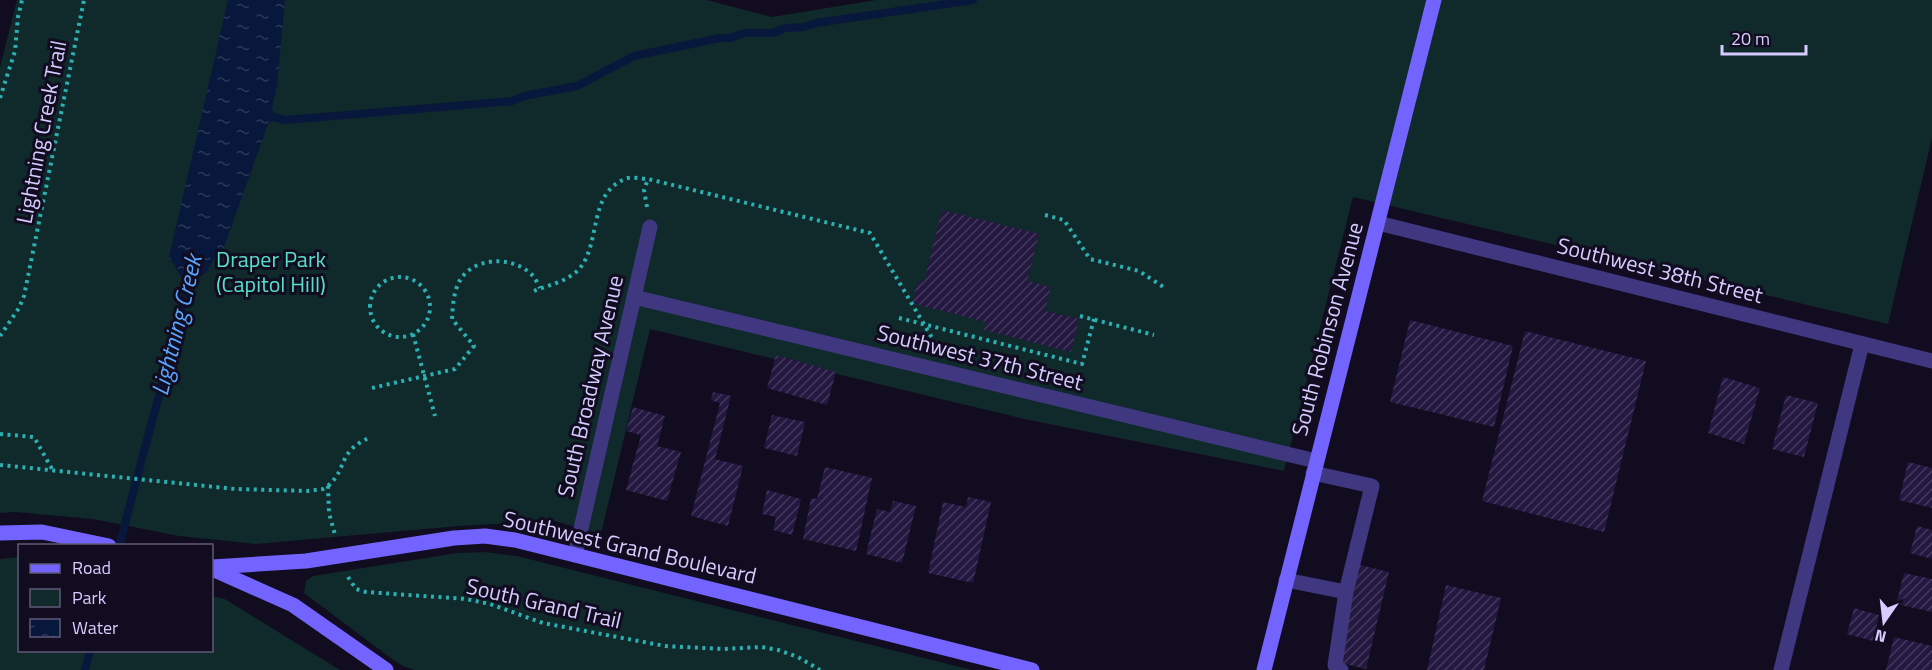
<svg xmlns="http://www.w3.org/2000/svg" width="1932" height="670" font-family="'Titillium Web',sans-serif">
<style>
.green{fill:#10292a}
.water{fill:url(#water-ripples)}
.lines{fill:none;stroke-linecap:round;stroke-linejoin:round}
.stream{stroke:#08183d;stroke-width:8}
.building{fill:url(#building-hatch)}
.path{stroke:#2cb0b3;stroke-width:4;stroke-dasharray:3 4.5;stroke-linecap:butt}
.lane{stroke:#3f3780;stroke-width:15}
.street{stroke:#3f3780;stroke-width:15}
.secondary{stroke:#7363ff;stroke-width:15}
.labels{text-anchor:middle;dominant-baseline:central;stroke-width:6;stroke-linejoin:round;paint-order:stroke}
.street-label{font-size:22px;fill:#d6ccff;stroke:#110c20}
.park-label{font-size:22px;fill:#57e0c8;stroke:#110c20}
.water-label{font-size:24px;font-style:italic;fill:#5aa6ff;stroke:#110c20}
</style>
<defs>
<pattern id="water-ripples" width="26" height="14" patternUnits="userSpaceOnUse" patternTransform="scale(1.5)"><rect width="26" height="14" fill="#08183d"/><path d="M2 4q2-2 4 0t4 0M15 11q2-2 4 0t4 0" fill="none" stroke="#2b385a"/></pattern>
<pattern id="building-hatch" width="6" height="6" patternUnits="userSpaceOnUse" patternTransform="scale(1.5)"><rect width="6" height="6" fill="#241841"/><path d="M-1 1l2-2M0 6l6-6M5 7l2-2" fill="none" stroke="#43385e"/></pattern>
</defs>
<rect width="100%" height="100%" fill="#110c20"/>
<!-- green -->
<path class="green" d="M17 0H707L772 17 876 0H1932V138L1888 324 1353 197 1284 471 1024 419 650 329 601 534 554 521 459 526 256 544 179 536 93 519 15 512 0 513V67Z
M485 552 517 556 972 670H415L403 666 392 659 304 593 306 581 313 576 457 553Z
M19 557 20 650H212V596L225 599 340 670H0V559Z"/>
<!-- water -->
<path class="water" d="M228 0H285L277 87 272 109 277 118 268 124 224 247 214 258 207 272 186 285 169 257Z"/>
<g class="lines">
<!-- stream -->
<path class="stream" d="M267 116 286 120 512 101 524 96 577 86 634 56 720 38H730L744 33H773L785 28 804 27 816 23 973 0
M119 546 185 297 188 276
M85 670 90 650"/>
</g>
<!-- building -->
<path class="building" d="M942 210 1039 234 1027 281 1051 287 1045 311 1079 319 1071 352 984 330 986 322 912 303 918 281 924 282Z
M1410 320 1513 346 1494 427 1390 402Z
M1525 331 1646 361 1604 532 1482 501Z
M776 355 836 372 827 405 767 388Z
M1723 377 1760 388 1744 444 1708 433Z
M713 392 731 396 715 459 743 466 728 526 691 516 720 403 711 400Z
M1786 395 1818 403 1804 457 1772 449Z
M633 407 665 416 657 446 681 452 667 501 626 490 641 435 626 431Z
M772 415 805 422 797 456 764 448Z
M1908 462 1932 468V508L1899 500Z
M825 467 872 478 856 551 803 539 811 498 817 499Z
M767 490 801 499 792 535 773 530 776 517 762 514Z
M968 497 991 502 973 583 928 573 943 502 966 507Z
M893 501 916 506 902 563 866 554 877 509 890 512Z
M1917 526 1932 530V559L1910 553Z
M1360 565 1389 572 1366 669 1337 662Z
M1904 573 1932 579V612L1896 604Z
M1446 585 1501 598 1484 670H1427Z
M1854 608 1879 615 1873 641 1847 634Z
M1894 637 1932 646V670H1886Z"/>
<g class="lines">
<!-- path -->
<path class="path" d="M0 98 15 51 18 17 22 0
M647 207 644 190 648 179
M1045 215 1064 220 1090 259 1139 271 1165 288
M370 307a30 30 0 1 1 60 0a30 30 0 1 1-60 0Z
M534 291C549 285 569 281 580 268 601 242 588 194 625 179 631 176 642 179 648 179L870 233 938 348
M1080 316 1154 335
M899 318 1082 364 1094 319
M413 334 435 416
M0 336 19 308 24 296 84 0
M372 388 455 369 474 346 452 319C453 302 454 282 468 271 486 256 518 259 533 276 536 279 538 285 540 288
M0 434 34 437 52 469
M0 465 235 489 308 491 323 489 328 486 329 513 335 535
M328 486C349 467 336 452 371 437
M348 577 356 589 366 592 466 599 490 604 543 623 665 646 723 649 762 647 778 650 798 657 820 670"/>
<!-- lane -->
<path class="lane" d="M1313 473 1372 486 1346 592
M1286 580 1346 592 1335 665 1341 670
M1781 670 1862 344"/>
<!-- street -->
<path class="street" d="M1378 223 1932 361
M634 297 1316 461
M575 555 650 227"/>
<!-- secondary -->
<path class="secondary" d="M0 533 42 532 109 546
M212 567 306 561 454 538 485 536 515 540 575 555 1032 670
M212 569 293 605 386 670
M1264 670 1434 0"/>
</g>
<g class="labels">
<!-- street labels -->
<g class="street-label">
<text transform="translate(41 132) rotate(-79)">Lightning Creek Trail</text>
<text transform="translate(1660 270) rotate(14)">Southwest 38th Street</text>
<text transform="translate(1327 329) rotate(-75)">South Robinson Avenue</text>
<text transform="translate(980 357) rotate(14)">Southwest 37th Street</text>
<text transform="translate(590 386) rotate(-77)">South Broadway Avenue</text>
<text transform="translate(630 547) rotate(13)">Southwest Grand Boulevard</text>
<text transform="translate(544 603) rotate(13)">South Grand Trail</text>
</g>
<!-- park labels -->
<g class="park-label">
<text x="271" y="259">Draper Park<tspan x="271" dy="25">(Capitol Hill)</tspan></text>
</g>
<!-- water labels -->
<g class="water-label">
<text transform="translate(176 325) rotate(-76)">Lightning Creek</text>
</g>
</g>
<!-- legend -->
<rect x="18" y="544" width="195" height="108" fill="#110c20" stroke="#605979" stroke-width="1.5"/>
<rect x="30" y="564" width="30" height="9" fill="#7363ff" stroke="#605979" stroke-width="1.5"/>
<text x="72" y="574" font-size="18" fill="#d6ccff">Road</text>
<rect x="30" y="589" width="30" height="18" fill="#10292a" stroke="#605979" stroke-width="1.5"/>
<text x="72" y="604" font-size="18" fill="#d6ccff">Park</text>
<rect x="30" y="619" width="30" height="18" fill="url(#water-ripples)" stroke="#605979" stroke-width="1.5"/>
<text x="72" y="634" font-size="18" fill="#d6ccff">Water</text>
<!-- north arrow -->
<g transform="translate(1884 622) rotate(194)" stroke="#110c20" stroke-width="4.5" paint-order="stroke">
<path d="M0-4.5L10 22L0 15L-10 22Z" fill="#d6ccff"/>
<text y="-9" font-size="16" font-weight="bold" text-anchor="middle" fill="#d6ccff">N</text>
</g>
<!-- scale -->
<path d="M1722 45v9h84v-9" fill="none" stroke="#d6ccff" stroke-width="3"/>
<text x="1731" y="45" font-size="18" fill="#d6ccff" stroke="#110c20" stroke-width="4.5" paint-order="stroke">20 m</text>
</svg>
